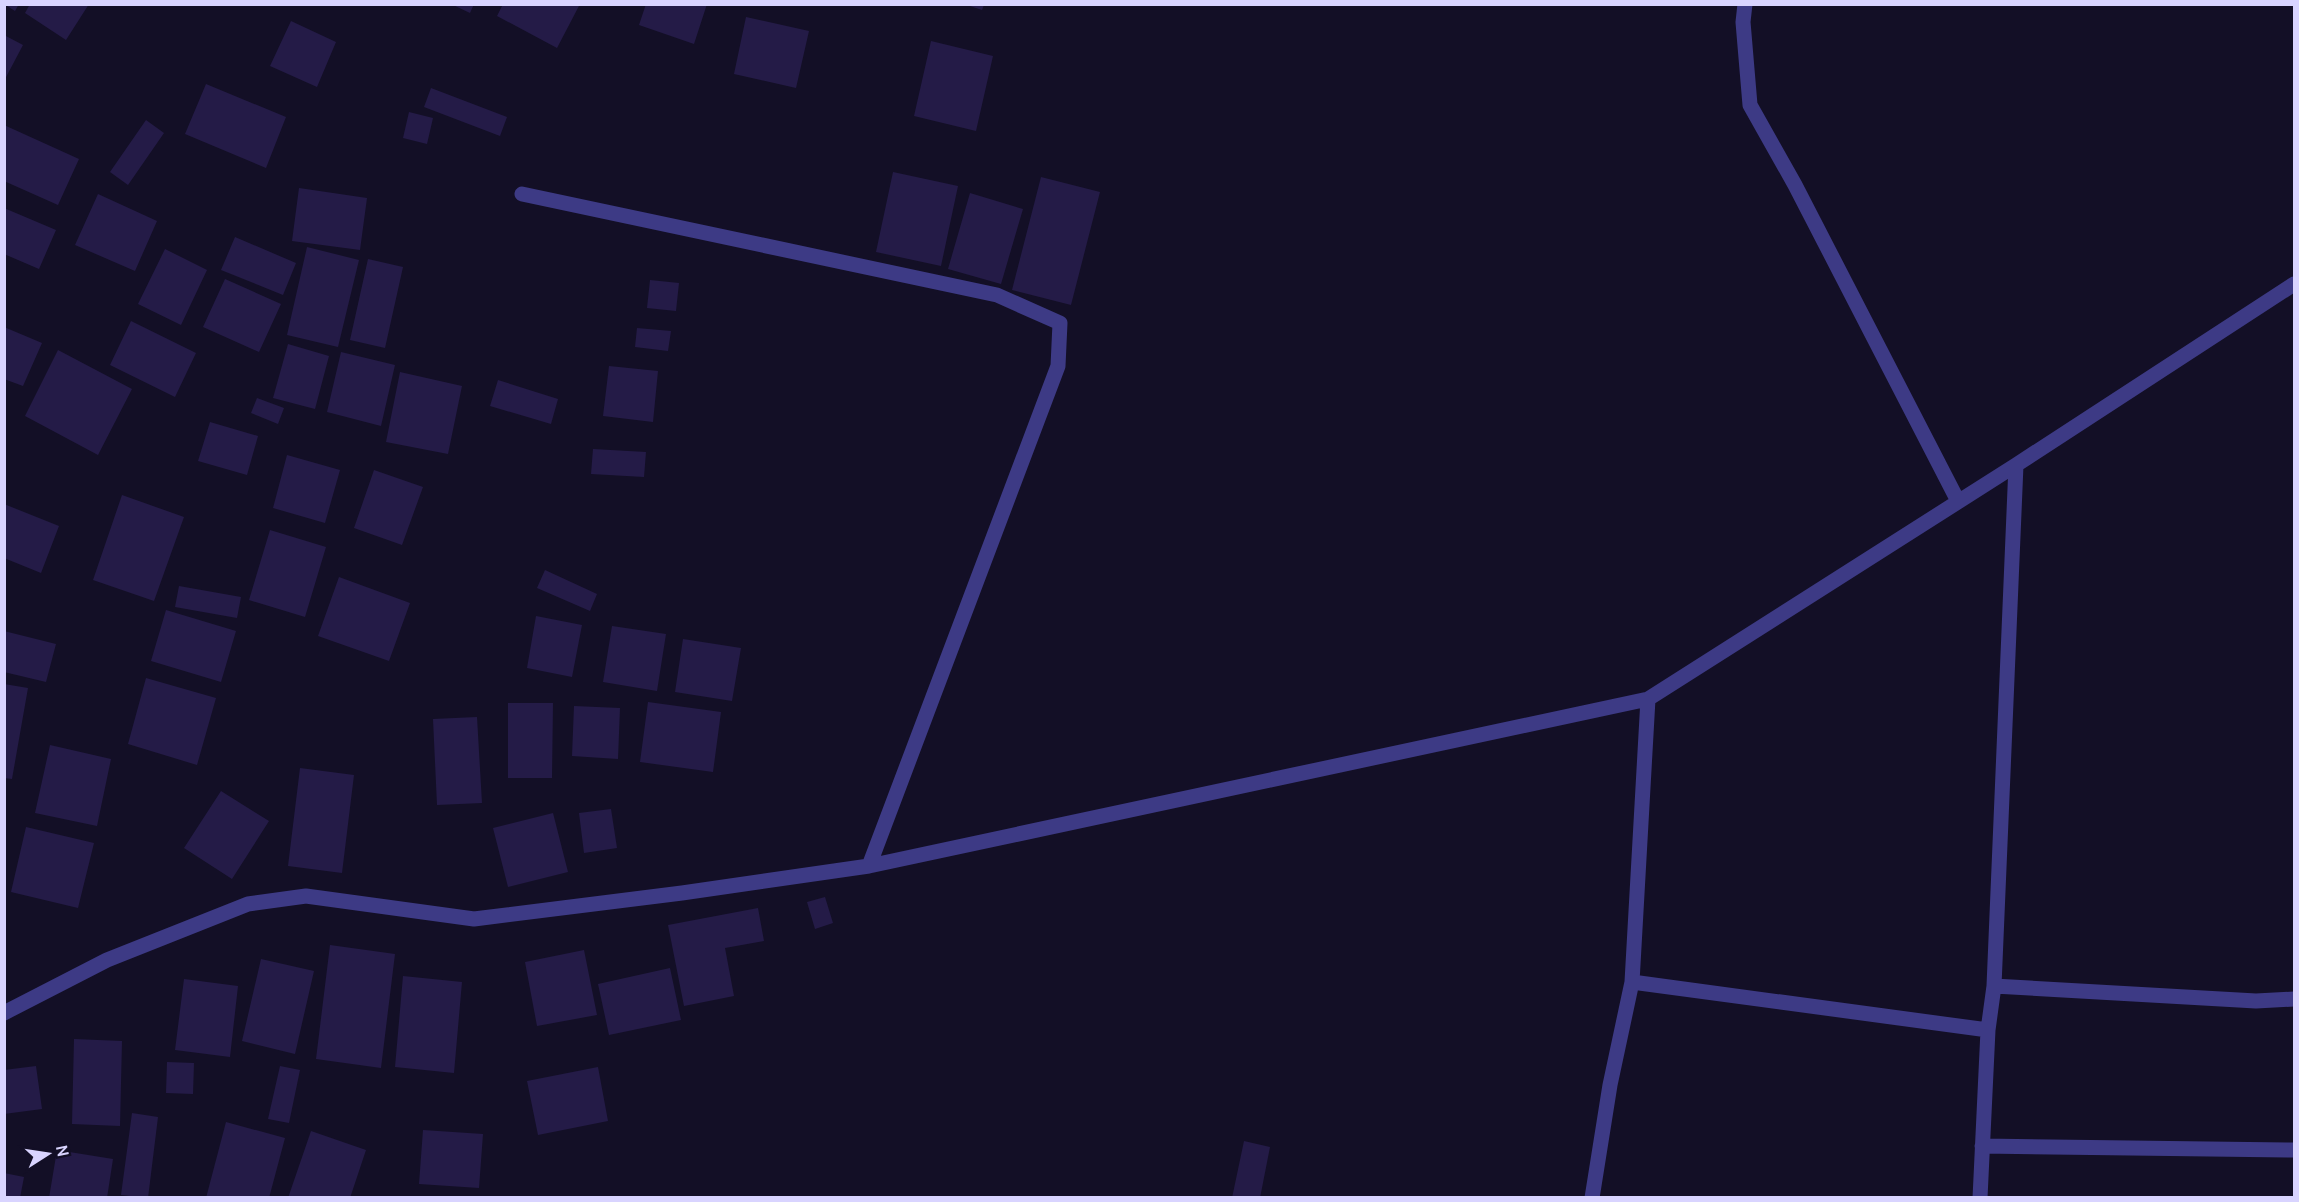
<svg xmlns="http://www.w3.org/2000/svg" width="2299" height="1202" font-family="Cabin,sans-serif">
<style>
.building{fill:#241b47}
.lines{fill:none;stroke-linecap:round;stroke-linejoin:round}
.minor{stroke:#3d3a85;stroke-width:15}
</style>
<rect width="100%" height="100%" fill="#130f26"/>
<!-- building -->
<path class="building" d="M4 4H19L15 11Z
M30 4H89L66 40 25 13Z
M451 4H474L470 13Z
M503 4H580L557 48 497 16Z
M646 4H707L694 44 639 25Z
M967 5H984L982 10Z
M746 17 809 31 796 88 734 74Z
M291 21 336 42 317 87 270 66Z
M4 35 23 45 4 81Z
M931 41 993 56 976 131 914 116Z
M206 84 286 117 266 168 185 134Z
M431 88 507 117 500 136 424 107Z
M409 112 433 118 427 144 403 138Z
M146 120 164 133 128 185 110 172Z
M4 125 79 159 58 205 4 181Z
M893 172 958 186 941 266 876 252Z
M1041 177 1100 192 1071 305 1012 290Z
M299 188 367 198 360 250 292 241Z
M970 193 1023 209 1001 284 948 269Z
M98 194 157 221 135 271 75 245Z
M4 208 56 230 39 269 4 254Z
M235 237 296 263 283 295 221 270Z
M307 247 359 260 338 347 287 335Z
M165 249 207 270 181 325 138 304Z
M368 259 403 267 385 348 350 340Z
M225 279 281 304 259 352 203 327Z
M650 280 679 283 676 311 647 308Z
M131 321 196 353 175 397 110 365Z
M4 327 42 343 23 386 4 379Z
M637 328 671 331 668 351 635 347Z
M288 344 329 356 315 409 273 398Z
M58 350 132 389 98 455 25 416Z
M341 352 395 365 381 426 327 412Z
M609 366 658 371 653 422 603 416Z
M400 372 462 386 448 454 386 442Z
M498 380 558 399 551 424 490 406Z
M257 398 284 408 278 424 251 413Z
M210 422 258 436 247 475 198 461Z
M593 449 646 452 644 477 591 474Z
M287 455 340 470 325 523 273 508Z
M374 470 423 487 402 545 354 528Z
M122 495 184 517 154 601 93 580Z
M4 504 59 526 41 573 4 558Z
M270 530 326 547 305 617 249 600Z
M545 570 597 594 590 611 537 588Z
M339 577 410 603 389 661 318 636Z
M179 586 241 597 237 618 175 607Z
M166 610 236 631 221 682 151 661Z
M536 616 582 625 572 677 527 668Z
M612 626 666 634 657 691 603 682Z
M4 631 56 644 46 682 4 672Z
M683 639 741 648 732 701 675 692Z
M146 678 216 698 197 765 128 744Z
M4 684 28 688 12 779 4 778Z
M648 702 721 712 713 772 640 762Z
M508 703H553L552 778H508Z
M574 706 620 708 618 759 572 756Z
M477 717 482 803 437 805 433 719Z
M50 745 111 759 97 826 35 813Z
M300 768 354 775 342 873 288 866Z
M221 791 269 821 232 879 184 848Z
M611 809 617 848 584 853 579 813Z
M553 813 568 872 508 887 493 828Z
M26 827 94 843 78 908 11 892Z
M825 897 833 923 815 929 807 902Z
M758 908 764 941 725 948 734 996 684 1006 668 925Z
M330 945 395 954 381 1068 316 1059Z
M584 950 597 1015 537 1026 525 962Z
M261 959 314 971 295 1054 242 1041Z
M670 968 681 1020 609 1035 598 984Z
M403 976 462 982 454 1073 395 1067Z
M184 979 238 986 230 1057 175 1050Z
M74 1039 122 1041 120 1126 72 1124Z
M167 1062 194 1063 193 1094 166 1093Z
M36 1066 42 1109 4 1114V1070Z
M280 1066 300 1070 289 1123 268 1119Z
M598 1067 608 1121 538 1135 527 1081Z
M132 1113 158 1117 148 1198 121 1195Z
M226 1122 285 1138 269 1198H206Z
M423 1130 483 1134 479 1188 419 1184Z
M311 1131 366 1150 350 1198H288Z
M1244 1141 1270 1147 1260 1198H1232Z
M57 1150 113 1159 107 1198H49Z
M4 1173 24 1177 20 1198H4Z"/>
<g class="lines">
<!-- minor -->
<path class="minor" d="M1745 4 1743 22 1750 105 1795 185 1958 501
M522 194 997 295 1060 323 1058 366 869 866
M1632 982 1988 1030
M1994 986 2256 1001 2294 999
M4 1013 107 960 248 904 306 896 474 919 682 893 869 866 1648 699 2016 465 2294 284
M1982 1146 2294 1150
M1592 1198 1610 1085 1632 982 1648 699
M1980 1198 1988 1030 1994 986 2016 465"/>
</g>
<!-- border -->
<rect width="2299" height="1202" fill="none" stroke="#d9d4ff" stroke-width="12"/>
<!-- north arrow -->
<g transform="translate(48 1154) rotate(78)" stroke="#130f26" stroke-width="4.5" paint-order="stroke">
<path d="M0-4.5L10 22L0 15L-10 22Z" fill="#d9d4ff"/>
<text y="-9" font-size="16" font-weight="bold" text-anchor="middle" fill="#d9d4ff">N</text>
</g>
</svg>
